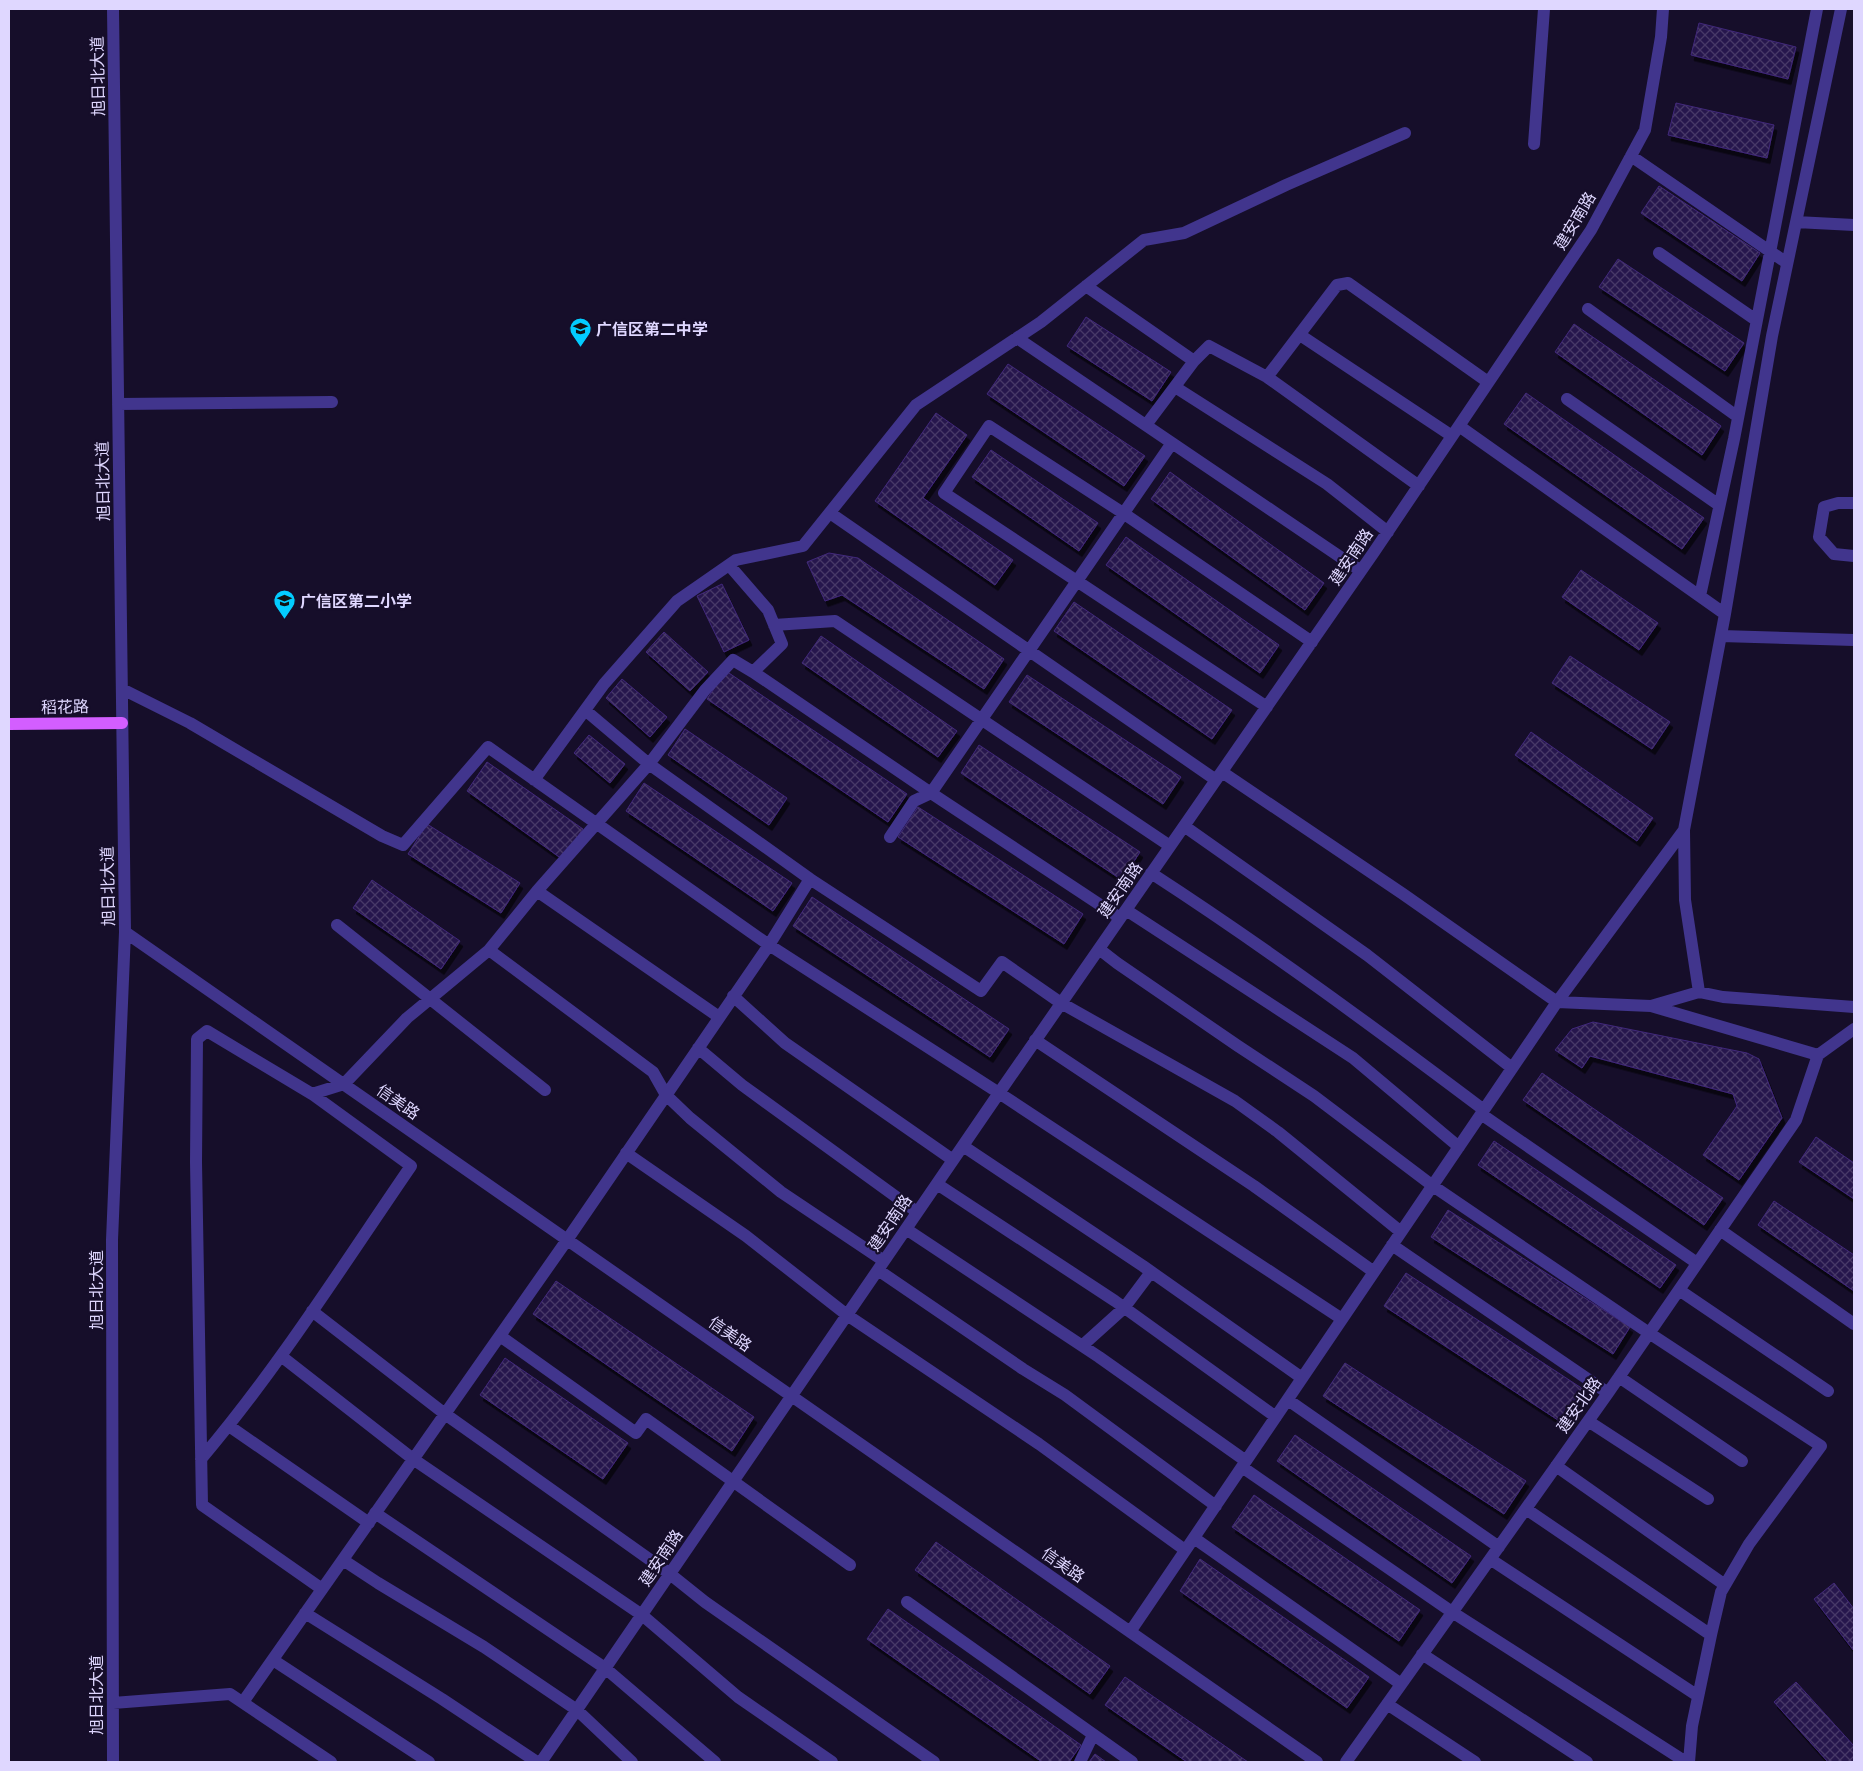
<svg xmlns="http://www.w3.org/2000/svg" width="1863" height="1771" font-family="'Fira Sans Condensed','Noto Sans SC',sans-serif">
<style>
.building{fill:url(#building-cross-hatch);stroke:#41287b;filter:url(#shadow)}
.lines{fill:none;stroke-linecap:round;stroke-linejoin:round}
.minor{stroke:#41358d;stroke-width:12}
.major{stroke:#d35eff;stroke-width:12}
.labels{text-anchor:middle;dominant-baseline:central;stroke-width:4.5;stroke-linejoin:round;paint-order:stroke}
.street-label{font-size:16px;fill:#dfd7ff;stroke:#160e2a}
.poi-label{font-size:16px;font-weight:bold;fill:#dfd7ff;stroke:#160e2a;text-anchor:start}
</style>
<defs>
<pattern id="building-cross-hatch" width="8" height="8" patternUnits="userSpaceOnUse" patternTransform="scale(1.25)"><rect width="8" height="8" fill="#28184d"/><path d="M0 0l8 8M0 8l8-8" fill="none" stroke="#473968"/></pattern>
<filter id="shadow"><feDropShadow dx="3" dy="5.5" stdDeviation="0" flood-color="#0009"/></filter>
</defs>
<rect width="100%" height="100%" fill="#160e2a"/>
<!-- building -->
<path class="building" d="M1699 23 1796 47 1788 79 1691 55Z
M1676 103 1774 125 1767 158 1668 135Z
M1659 186 1760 253 1742 281 1641 213Z
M1618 259 1744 343 1725 371 1599 287Z
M1086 317 1171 372 1152 401 1067 346Z
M1574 324 1721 426 1702 455 1555 352Z
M1008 364 1145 456 1124 486 987 394Z
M1526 393 1704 518 1682 549 1504 424Z
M936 413 967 435 923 498 1013 560 995 585 875 501Z
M991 450 1098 523 1079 551 972 477Z
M1170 472 1324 583 1305 610 1151 499Z
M1126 537 1279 645 1260 673 1106 565Z
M829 553 858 558 1004 659 984 689 842 595 825 601 807 562Z
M1581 570 1658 623 1639 650 1562 597Z
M722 584 749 640 724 652 697 596Z
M1074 602 1232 710 1212 739 1054 631Z
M664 632 708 672 690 691 646 652Z
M821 636 957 731 938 757 802 663Z
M1570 656 1670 722 1652 749 1552 683Z
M726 671 907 794 888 822 707 699Z
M1027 675 1181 777 1163 804 1009 702Z
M622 679 667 717 650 737 606 698Z
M685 729 787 798 769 825 668 755Z
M1531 732 1653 818 1637 841 1515 755Z
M589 735 625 764 610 783 574 753Z
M979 745 1140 852 1122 880 961 773Z
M487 762 583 829 562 859 467 791Z
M644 783 792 883 773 911 626 811Z
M918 807 1083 914 1064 944 898 837Z
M427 824 520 883 501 913 408 854Z
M372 880 460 941 441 969 353 908Z
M812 897 1009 1029 990 1057 793 926Z
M1593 1022 1747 1053 1759 1059 1782 1118 1739 1180 1703 1155 1737 1106 1733 1094 1590 1056 1582 1068 1555 1050 1572 1029Z
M1542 1073 1723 1198 1704 1225 1523 1100Z
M1816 1137 1854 1163V1199L1799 1162Z
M1494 1141 1676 1265 1660 1288 1478 1165Z
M1774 1201 1854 1255V1291L1758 1225Z
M1448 1210 1630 1327 1613 1354 1431 1237Z
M1406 1273 1586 1391 1564 1424 1384 1306Z
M556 1281 754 1417 732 1451 533 1314Z
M505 1358 628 1443 603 1479 480 1395Z
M1345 1363 1526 1481 1504 1514 1323 1396Z
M1295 1435 1471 1556 1452 1583 1277 1461Z
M1254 1495 1420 1610 1399 1641 1232 1527Z
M936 1542 1110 1666 1090 1694 915 1570Z
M1200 1559 1369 1677 1347 1708 1180 1591Z
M1834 1583 1854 1609V1651L1814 1599Z
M888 1609 1081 1745 1069 1762H1042L867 1639Z
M1125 1677 1248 1762H1187L1105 1705Z
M1796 1682 1854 1746V1762H1828L1774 1702Z
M1095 1754 1106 1762H1089Z"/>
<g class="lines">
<!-- minor -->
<path class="minor" d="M1534 144 1544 9
M1631 156 1787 263
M1796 222 1854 225
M1659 253 1756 320
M1086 286 1194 361
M1588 309 1738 417
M1300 335 1452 436
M1017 338 1361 571
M1267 377 1337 285 1348 283 1488 382
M1175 387 1327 484 1388 532
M1567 399 1719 505
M118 404 332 402
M1146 425 1194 361 1209 346 1267 377 1419 486
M1459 426 1725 614
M1854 503H1838L1824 507 1819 537 1834 554 1854 556
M830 513 1216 780
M729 565 768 610 782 644 753 672 931 793 914 801 890 837
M1700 596 1734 439 1817 9
M774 625 835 621 1170 846
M1721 636 1854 640
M122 689 190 723 382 836 403 845 488 747 769 945 810 879 981 991 1002 962 1061 1003 1235 1101 1278 1132 1401 1232
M1267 707 944 493 989 426 1123 513 1312 642
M585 710 649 764 810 879
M1222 772 1403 894 1557 1002 1651 1006 1818 1055
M534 780 604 684 677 601 736 560 803 546 916 405 1041 322 1144 240 1184 233 1286 185 1405 133
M1184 826 1367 955 1512 1068
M1684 830 1685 900 1699 992 1723 997 1854 1007
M1151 873C1265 947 1375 1028 1484 1110
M537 891 719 1017
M1126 910 1353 1058 1459 1147
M1120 918 931 793 1172 443
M337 925 545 1090
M125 932 1317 1762
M1099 949 1117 963 1238 1046 1314 1096 1433 1186 1649 1333 1821 1446 1749 1544 1721 1592 1711 1635
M489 950 653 1072 666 1095 690 1118 781 1192 884 1261
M733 996 785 1043 953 1160
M1651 1006 1699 992
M1035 1040 1254 1186 1374 1272
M698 1048 742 1085 917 1212
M1818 1055 1854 1029
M1481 1114 1697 1263
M963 1146 1143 1266 1302 1378
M626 1153 746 1236 847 1315 1039 1444 1185 1550
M937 1184 1115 1301 1276 1417
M906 1229 1099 1357 1246 1461
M1720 1230 1854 1324
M1392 1245 1608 1393
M878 1270 1023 1369 1065 1395 1216 1506
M1679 1290 1828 1391
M312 1311 445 1414 670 1574 705 1602 934 1762
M500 1336 636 1433 646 1419 850 1565
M1083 1345 1124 1308 1151 1272
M281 1356 413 1459 642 1615 738 1697 832 1762
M1619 1377 1742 1461
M1288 1400 1499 1547
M1588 1421 1708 1499
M229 1426 369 1523
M201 1459C279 1367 343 1265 411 1166L312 1094
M1556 1466 1725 1585
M1242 1467 1452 1612 1686 1762
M1526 1509 1711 1635 1692 1726 1689 1762
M375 1513 605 1668 715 1762
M1194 1538 1401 1684
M1490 1559 1698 1696
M343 1560 378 1583 484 1647 577 1710 632 1762
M322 1589 202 1505 196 1162 197 1039 207 1031 312 1094 344 1084 407 1018 489 950 537 891 649 764 705 690 733 660 753 672
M907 1602 1132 1762
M305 1613 442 1699 537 1762
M1130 1632 1557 1002 1684 830 1725 614 1772 336 1841 9
M1422 1654 1587 1762
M273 1660 429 1762
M243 1702 567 1240 769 945 999 1093 1342 1319
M113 1703 230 1694 331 1762
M1387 1704 1475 1762
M113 1762 112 1240 125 932 113 9
M541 1762 999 1093 1374 552 1591 230 1645 130 1661 37 1663 9
M1080 1762 1093 1735
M1346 1762 1608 1393 1796 1120 1818 1055"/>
<!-- major -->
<path class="major" d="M9 724 122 723"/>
</g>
<!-- icons -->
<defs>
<symbol id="school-pin" viewBox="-11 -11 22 30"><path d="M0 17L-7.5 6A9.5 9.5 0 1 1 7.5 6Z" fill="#03ccff" stroke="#160e2a"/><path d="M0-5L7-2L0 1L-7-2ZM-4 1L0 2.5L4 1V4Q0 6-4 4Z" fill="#111"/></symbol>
</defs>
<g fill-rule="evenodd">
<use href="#school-pin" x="568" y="316" width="25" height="34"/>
<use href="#school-pin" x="272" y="588" width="25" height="34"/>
</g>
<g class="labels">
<!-- street labels -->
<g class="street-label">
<text transform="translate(98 76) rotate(-91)">旭日北大道</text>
<text transform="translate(1575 221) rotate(-59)">建安南路</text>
<text transform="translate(103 481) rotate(-91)">旭日北大道</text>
<text transform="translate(1351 557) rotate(-56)">建安南路</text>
<text transform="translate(65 707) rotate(-1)">稻花路</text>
<text transform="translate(108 886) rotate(-91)">旭日北大道</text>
<text transform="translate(1120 890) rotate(-55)">建安南路</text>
<text transform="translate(398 1102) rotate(35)">信美路</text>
<text transform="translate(890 1223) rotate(-56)">建安南路</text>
<text transform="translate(96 1290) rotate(-90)">旭日北大道</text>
<text transform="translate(730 1334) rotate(35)">信美路</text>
<text transform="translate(1579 1405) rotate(-55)">建安北路</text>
<text transform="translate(661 1558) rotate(-56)">建安南路</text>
<text transform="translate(1063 1565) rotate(35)">信美路</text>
<text transform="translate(96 1695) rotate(-90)">旭日北大道</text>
</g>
<!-- poi labels -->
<g class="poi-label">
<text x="596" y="329">广信区第二中学</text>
<text x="300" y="601">广信区第二小学</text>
</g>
</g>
<!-- border -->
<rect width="1863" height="1771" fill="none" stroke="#dfd7ff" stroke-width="20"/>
</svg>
